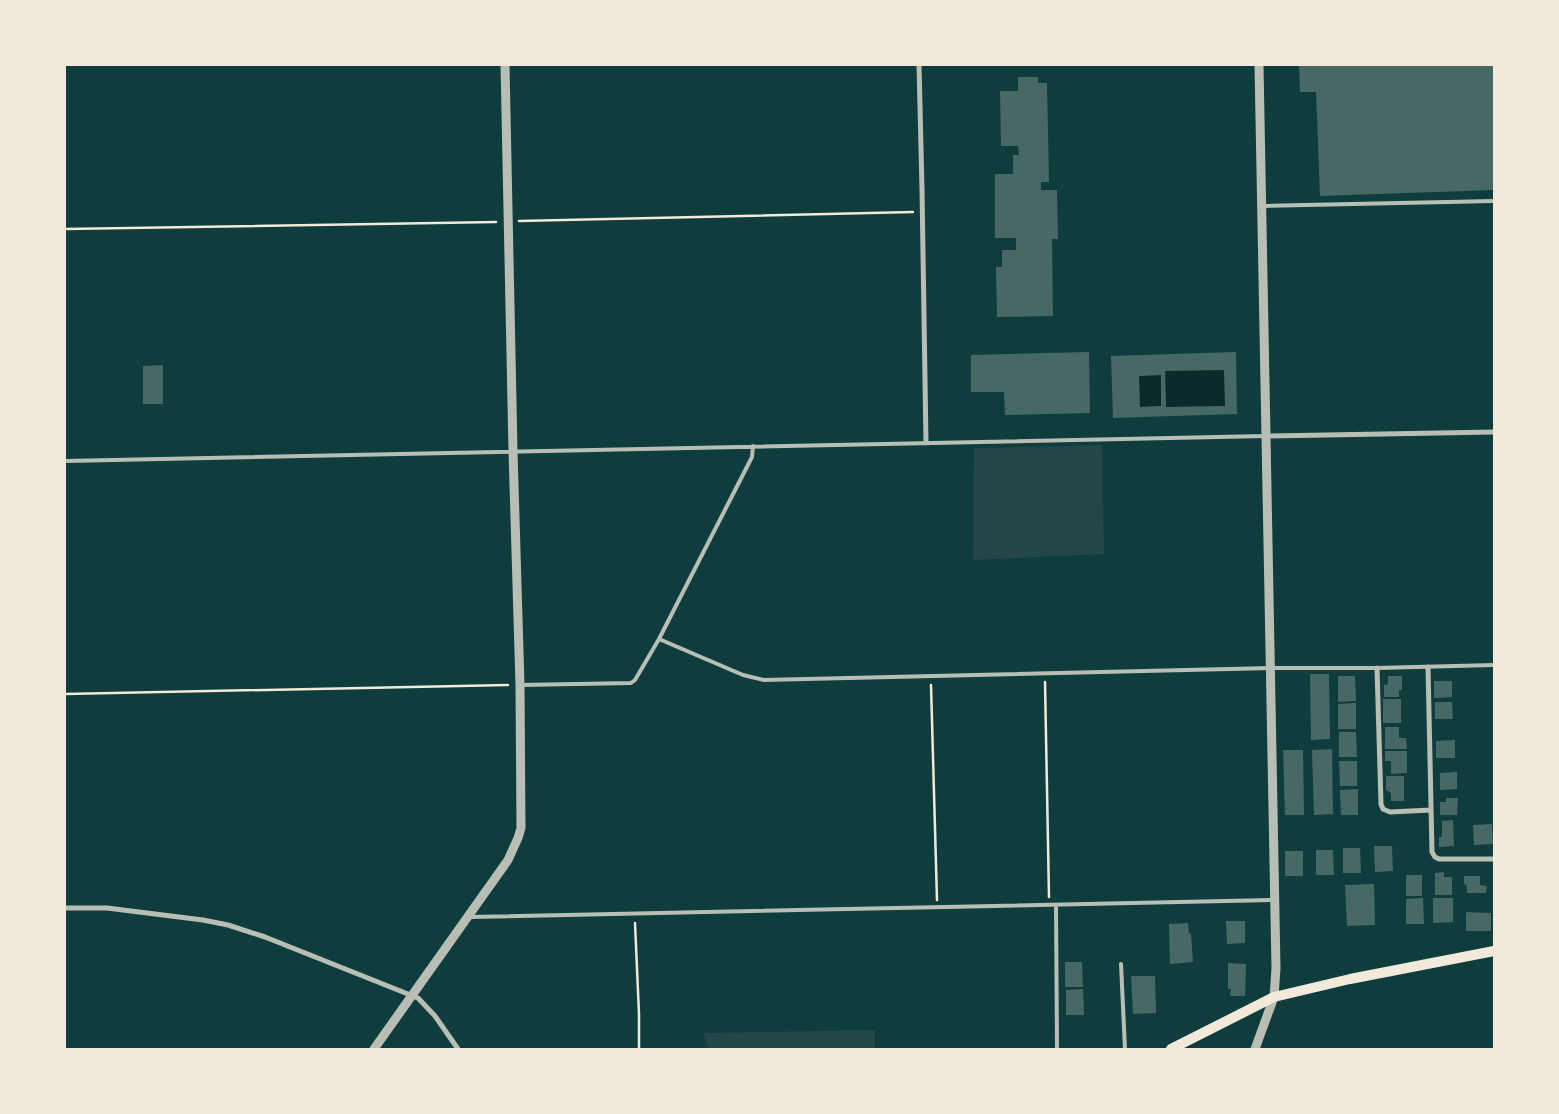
<svg xmlns="http://www.w3.org/2000/svg" width="1559" height="1114" font-family="'Fira Sans',sans-serif">
<style>
.green{fill:#244646}
.water{fill:#0a2a2b}
.building{fill:#486865;fill-rule:evenodd}
.lines{fill:none;stroke-linecap:round;stroke-linejoin:round}
.path{stroke:#f1e9da;stroke-width:2.5}
.service{stroke:#b8beb3;stroke-width:4}
.minor{stroke:#b8beb3;stroke-width:5}
.tertiary{stroke:#b8beb3;stroke-width:9}
.secondary{stroke:#f1e9da;stroke-width:10}
</style>
<rect width="100%" height="100%" fill="#0f3d3e"/>
<!-- green -->
<path class="green" d="M1102 445 1104 554 973 560 974 448Z
M875 1030V1049H709L703 1033Z"/>
<!-- water -->
<path class="water" d="M1224 370 1225 406 1166 407 1165 371Z
M1161 375V406L1140 407 1139 376Z"/>
<!-- building -->
<path class="building" d="M1299 65H1494V190L1320 196 1316 92H1300Z
M1018 77H1038V83H1047L1049 182H1041V190H1057L1058 239H1052L1053 316 997 317 996 267H1002V250H1016V238H995V174H1013V155H1019L1018 146H1001L1000 91H1018Z
M1089 352 1090 413 1005 415 1004 392H971V355Z
M1236 352 1237 414 1113 418 1111 356ZM1224 370 1225 406 1166 407 1165 371ZM1161 375V406L1140 407 1139 376Z
M163 365V404H143V366Z
M1310 674H1329L1330 739 1311 740Z
M1338 676H1355L1356 701 1338 702Z
M1388 676H1402V690H1399V697H1384V685L1388 684Z
M1434 681H1452V697L1434 698Z
M1383 699H1401V723H1383Z
M1435 702H1452L1453 719H1435Z
M1356 703V729H1338V704Z
M1385 727H1399V738H1406L1407 749H1385Z
M1339 732H1356L1357 757H1339Z
M1455 740V758H1436V741Z
M1332 749 1333 814 1314 815 1312 750Z
M1283 750H1303L1304 815H1285Z
M1385 751H1407V773L1391 774V761H1385Z
M1339 761H1357V786H1340Z
M1457 772V789L1440 790V773Z
M1386 776H1404V801H1391V793L1386 790Z
M1358 789V815H1341L1340 790Z
M1446 798H1458L1457 815H1440V802H1446Z
M1453 820 1454 846 1439 847V837H1442V821Z
M1492 824 1493 844 1474 845 1473 825Z
M1374 846H1392L1393 871 1375 872Z
M1343 848H1360L1361 873H1343Z
M1316 850H1333L1334 875H1316Z
M1285 851H1303V876H1285Z
M1444 872V877H1452V895H1435V873Z
M1406 875H1422V896H1406Z
M1464 876H1480V885L1487 886 1486 893H1467V886L1464 884Z
M1374 884 1375 925 1347 926 1345 885Z
M1423 898 1424 924H1406V899Z
M1433 898H1453V922L1433 923Z
M1466 912 1491 913V931H1466Z
M1226 921H1245V943L1227 944Z
M1188 923 1189 934 1191 933 1193 962 1170 964 1169 924Z
M1065 962H1082L1083 987H1065Z
M1228 963 1246 964 1245 996H1230L1231 989H1228Z
M1131 976H1155L1156 1013 1133 1014Z
M1083 989 1084 1015H1066V990Z"/>
<g class="lines">
<!-- path -->
<path class="path" d="M519 221 913 212
M65 229 496 222
M1045 682 1049 897
M931 685 937 900
M65 694 508 685
M635 923 639 1014V1049"/>
<!-- service -->
<path class="service" d="M1262 206 1494 201
M65 461 1265 436
M659 639 743 675 764 680 1272 668H1377L1494 665
M521 685 631 683 635 680 659 639 752 457 753 446
M1056 905 1057 1049
M469 917 1274 900
M1121 964 1125 1049"/>
<!-- minor -->
<path class="minor" d="M919 65 922 189 926 443
M1265 436 1494 432
M1428 667 1432 852 1435 857 1439 859H1494
M1377 668 1381 804 1383 809 1390 812 1431 810
M65 908H107L203 920 228 925 265 937 418 998 435 1016 458 1049"/>
<!-- tertiary -->
<path class="tertiary" d="M374 1049 508 860 518 838 521 828 520 685 513 451 505 65
M1255 1049 1274 997 1276 968 1259 65"/>
<!-- secondary -->
<path class="secondary" d="M1171 1049 1274 997 1350 979 1494 951"/>
</g>
<!-- border -->
<rect width="1559" height="1114" fill="none" stroke="#f1e9da" stroke-width="132"/>
</svg>
